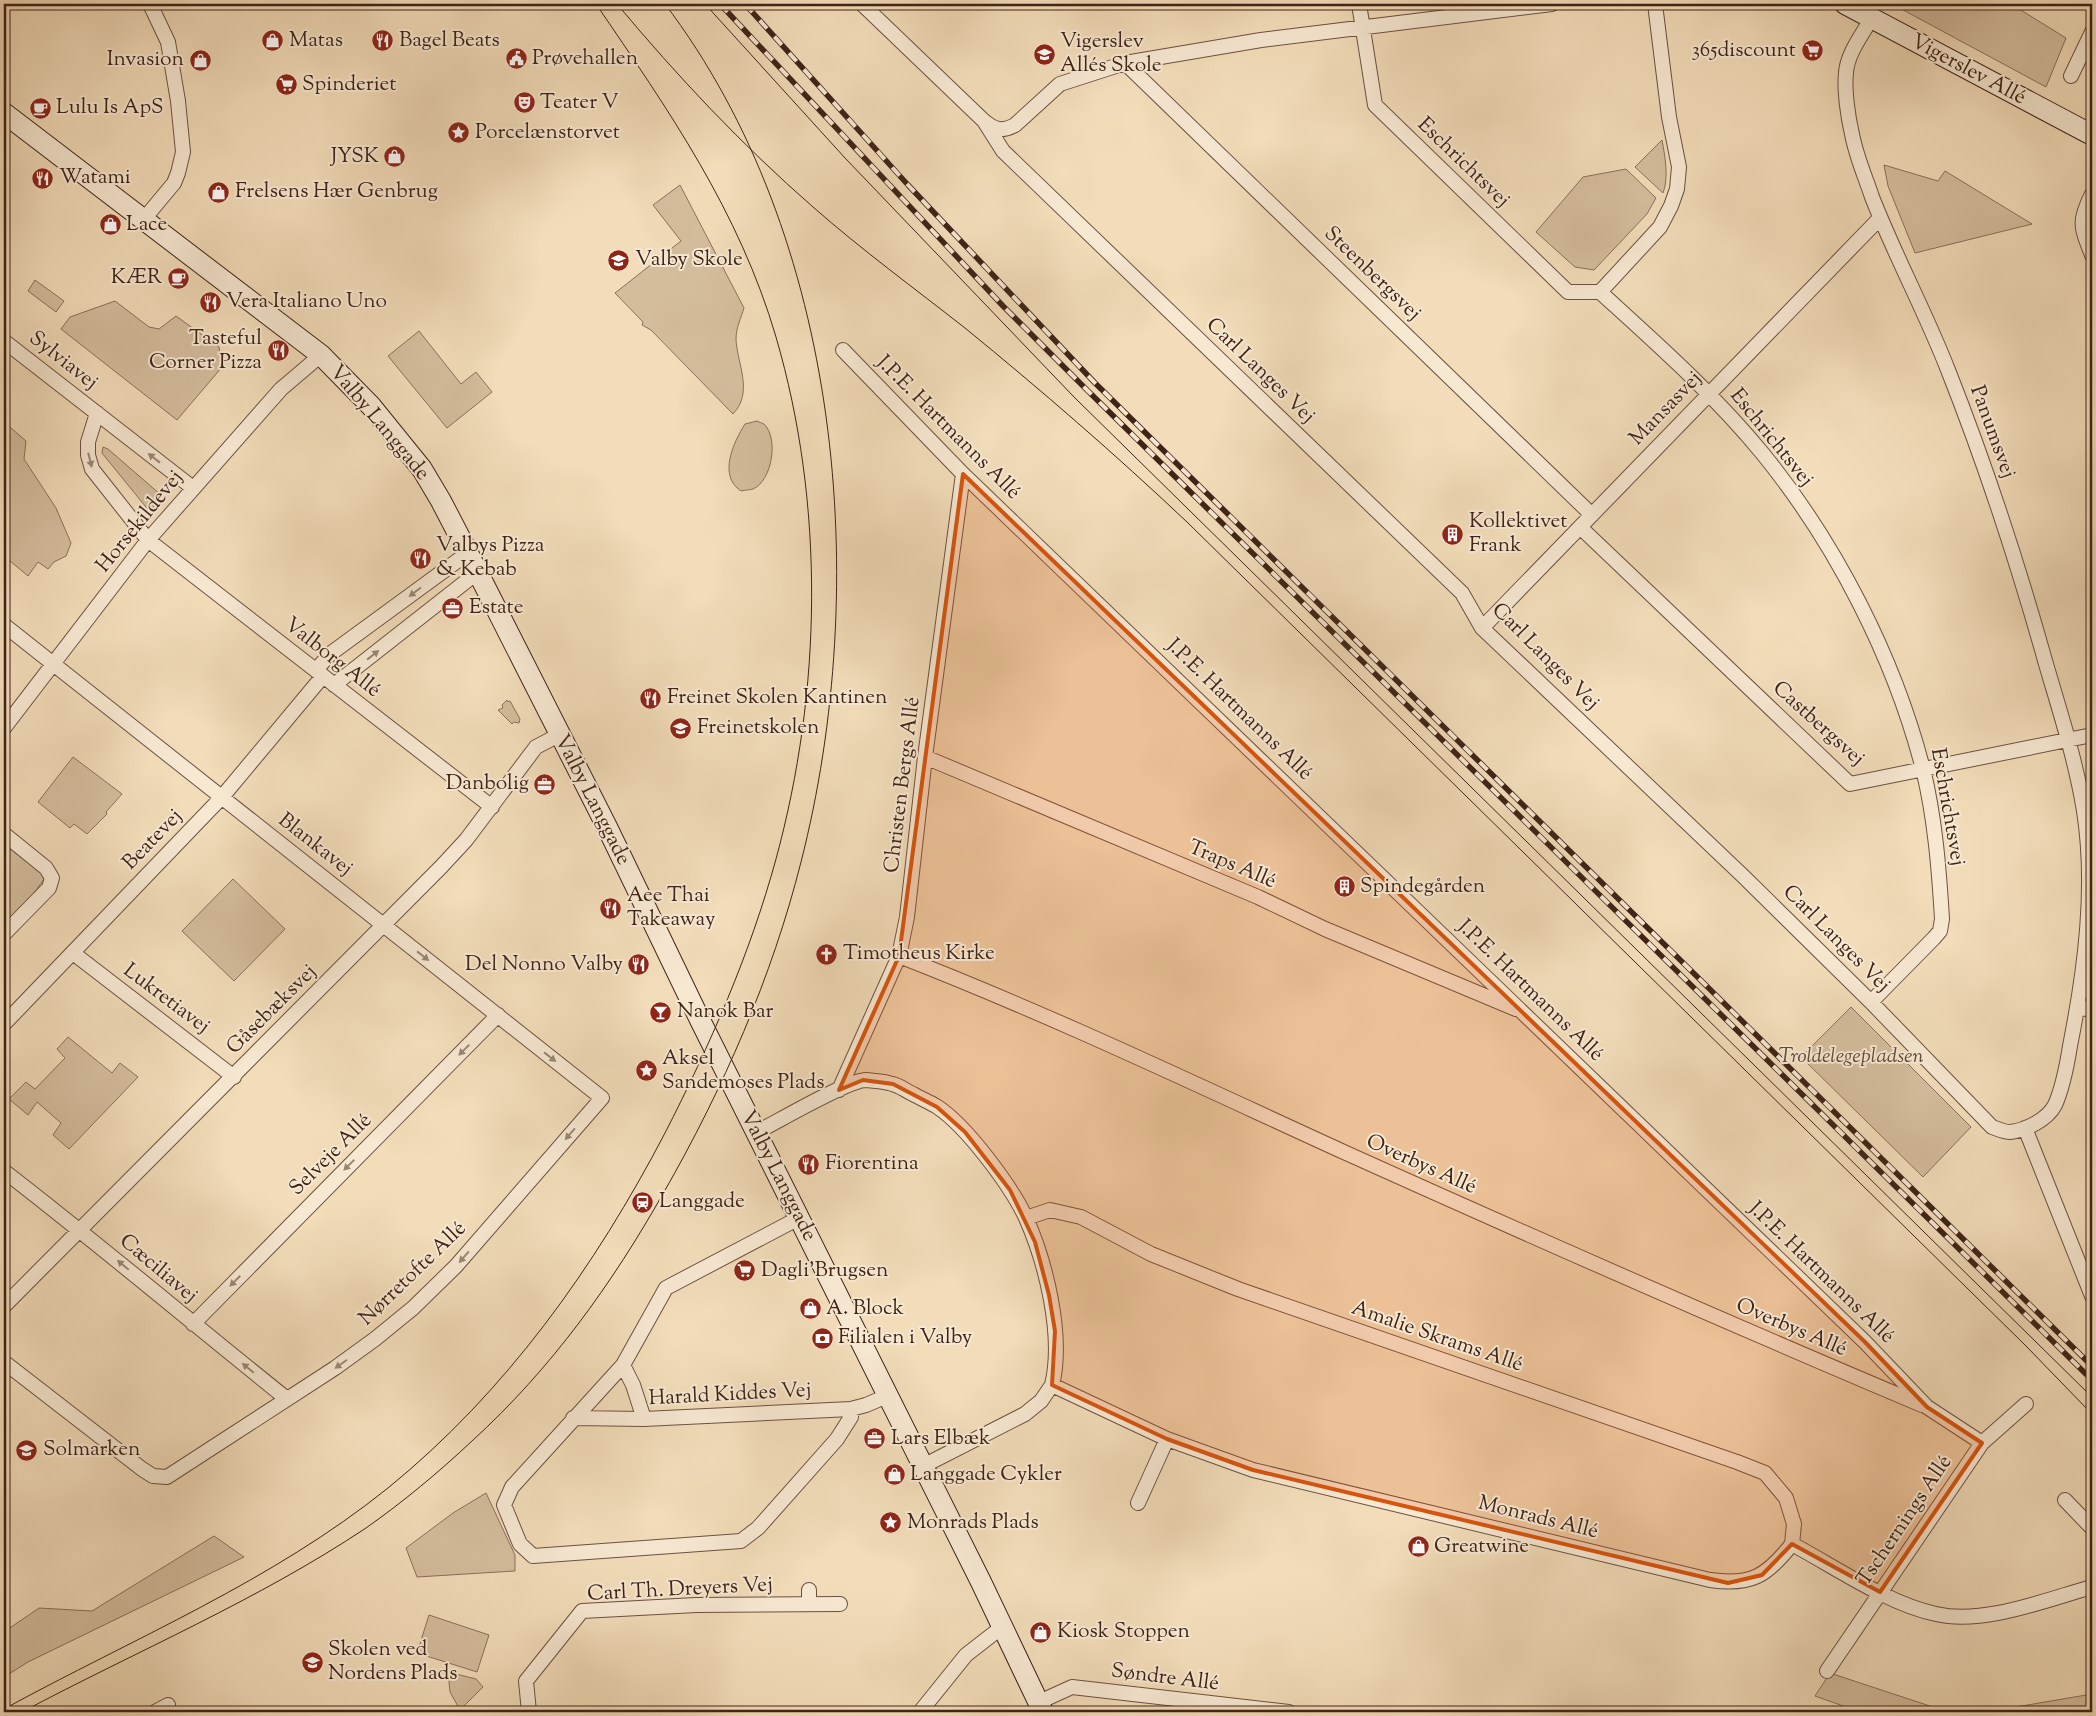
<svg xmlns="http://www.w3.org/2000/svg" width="2096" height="1716" font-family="'Sorts Mill Goudy',serif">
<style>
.green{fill:#d4bd9d;stroke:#8a705a}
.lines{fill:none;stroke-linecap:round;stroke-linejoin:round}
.street-casing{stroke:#6c5140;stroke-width:16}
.secondary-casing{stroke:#3f2317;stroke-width:22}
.street{stroke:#f7e8d2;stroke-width:14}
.secondary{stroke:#f7e8d2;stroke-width:20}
.tram{stroke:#3f2317;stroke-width:1}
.rail-casing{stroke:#3f2317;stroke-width:5.5}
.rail{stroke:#f7e8d2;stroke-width:4;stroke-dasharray:11;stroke-linecap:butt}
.oneway{fill:#9b8674}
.marked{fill:#d7540d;fill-opacity:0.2;stroke:#d7540d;stroke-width:4;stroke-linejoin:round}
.labels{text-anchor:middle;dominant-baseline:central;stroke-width:4;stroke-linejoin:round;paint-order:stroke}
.poi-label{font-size:21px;fill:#3f2317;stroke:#f7e8d2;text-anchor:start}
.street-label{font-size:21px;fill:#3f2317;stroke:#f7e8d2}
.park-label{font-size:21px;font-style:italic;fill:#644a38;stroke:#f7e8d2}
</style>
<rect width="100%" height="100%" fill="#f2dcb9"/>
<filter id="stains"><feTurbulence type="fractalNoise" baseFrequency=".004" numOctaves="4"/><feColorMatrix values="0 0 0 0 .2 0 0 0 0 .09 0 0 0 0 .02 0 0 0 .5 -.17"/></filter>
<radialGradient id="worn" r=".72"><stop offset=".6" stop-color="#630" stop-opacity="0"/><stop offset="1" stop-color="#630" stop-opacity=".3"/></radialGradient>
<!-- green -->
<path class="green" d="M1892 4H2011L2066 38 2046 87Z
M1662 140C1665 156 1669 178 1663 193L1635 167Z
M1884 165 1938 181 1945 171 2032 224 1915 253 1888 186Z
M1626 169 1656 198 1647 214 1594 270 1575 267 1536 232 1583 177Z
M680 185 744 308C741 318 736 328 736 339 737 364 754 392 733 414L651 330 642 325 643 322 615 293 681 241 653 205Z
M35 280 64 301 56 312 28 291Z
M115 301 149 327 159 329 176 316 219 347 222 367 177 420 61 329 70 317Z
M419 331 461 384 476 372 492 392 447 428 388 356Z
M757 421C759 422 762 423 764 424 779 438 772 481 753 489 750 490 745 490 741 491 718 476 733 443 745 424Z
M4 422 26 441 24 459 56 508 71 543 66 556 54 562 48 569 38 562 28 576 4 556Z
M103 447 108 449 161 495 150 512 102 453Z
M507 700 508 702 510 701 520 719 519 723 514 722 512 724 498 710 503 708 502 705Z
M73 757 122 794 106 812 107 814 87 834 74 824 70 828 38 802Z
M4 844 41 873 44 879 34 893 4 924Z
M233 879 285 929 234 981 182 931Z
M1851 1007 1971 1127 1923 1177 1801 1057Z
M68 1037 112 1073 120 1063 138 1077 69 1149 53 1135 61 1123 37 1102 28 1115 9 1099 26 1082 35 1089 65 1058 57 1049Z
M486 1493 515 1555V1571L417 1577 406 1548 453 1513Z
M214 1536 244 1557 28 1662 4 1677V1632L39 1608 92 1611Z
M429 1615 489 1635 477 1672 417 1653Z
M448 1672 476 1679 483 1687 460 1710 450 1692Z
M1830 1673 1945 1711 2004 1709 2092 1694V1712H1860L1815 1696Z"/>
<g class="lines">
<defs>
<path id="street" d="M862 4 984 121 1003 151 1462 593 1482 628 1743 876 1871 1002 1992 1127C1998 1129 2004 1132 2010 1132 2026 1130 2047 1120 2055 1105 2063 1087 2067 1065 2070 1046 2085 970 2096 888 2084 811 2076 761 2060 712 2046 664 2018 564 1986 466 1948 370 1925 311 1895 256 1872 197 1865 176 1856 156 1852 134 1848 117 1844 90 1846 73 1847 54 1862 35 1871 19
M1359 4 1375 105 1568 292H1600C1656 343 1715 395 1763 454 1836 544 1894 657 1923 769 1935 818 1939 869 1942 919L1940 931 1934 938 1871 1002
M1125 63 1592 515
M2071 76 2092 32
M984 121C995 130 1002 132 1015 125L1060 84 1125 63 1261 40 1552 4
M2092 194C2078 222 2081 227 2092 255
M144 219 174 183 178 173 183 152 178 101 168 42 150 4
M1600 292 1660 227 1671 206 1677 189 1679 167 1669 117 1655 4
M4 341 193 488
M843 350 963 474 1865 1342 1927 1407 1982 1443
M97 413 88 442V455L92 469 148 540 492 807
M1580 527 1850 784 2092 735
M4 625 602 1098 456 1266 413 1308 375 1339 335 1368 167 1477 153 1476 142 1469 4 1362
M1482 628 1880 218
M316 670 330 654 468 553
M334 685 478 572
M4 728 148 540 281 389 321 355
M925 757 1258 897 1325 929 1516 1009
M4 834 46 868 52 878 49 888 4 934
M73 953 234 1077
M899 956C1051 1015 1197 1085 1346 1153 1537 1239 1728 1323 1922 1405
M2078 1008 2092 1009
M4 1024 222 797 323 676
M839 1090 899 956 907 917 925 757 963 474
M2025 1128 2092 1296
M757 1132C777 1122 848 1080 866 1080 874 1081 885 1081 892 1084 899 1085 906 1091 913 1094 920 1098 929 1102 936 1106 966 1125 1011 1186 1026 1218 1046 1263 1064 1336 1052 1385
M4 1171C100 1245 192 1323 287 1399
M799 1218 666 1288 623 1365 512 1487 504 1505 520 1544 533 1556 741 1541 758 1528 837 1439 851 1417V1409
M1026 1218 1050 1210 1081 1217 1151 1254 1238 1289 1737 1462 1765 1473 1786 1498 1794 1524 1792 1544
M4 1306 441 867 466 840 536 747 559 735
M193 1324 498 1015
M623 1365 633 1385 644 1419
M573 1418 644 1419 851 1409 866 1405 887 1396
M923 1466 1025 1414 1041 1401 1052 1385 1167 1439 1253 1470 1710 1580C1751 1586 1767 1576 1792 1544 1835 1567 1888 1604 1936 1614 1984 1625 2045 1600 2092 1587
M2065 1500 2092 1528
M1138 1503 1167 1439
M809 1604V1590
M1827 1671 1982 1443 2026 1404
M1039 1702 1072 1687 1289 1712
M155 1712 168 1705
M529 1712 526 1681 582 1611 696 1605 840 1604
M920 1712 966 1655 1002 1627"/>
<path id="secondary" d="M1845 4 2092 135
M4 113 321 355 371 406 422 469 441 501 468 553 607 827 701 1022 981 1582 1043 1712"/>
</defs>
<!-- street casing -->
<use href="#street" class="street-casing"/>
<!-- secondary casing -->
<use href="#secondary" class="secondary-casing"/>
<!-- street -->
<use href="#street" class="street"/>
<!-- secondary -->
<use href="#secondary" class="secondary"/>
<!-- tram -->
<path class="tram" d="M617 4C678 77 742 145 813 207 862 250 914 288 965 328 1041 390 1115 454 1187 522L2025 1345 2092 1414
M705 4 845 158 1074 397 2092 1397
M4 1709C134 1638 271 1582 388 1488 506 1392 595 1267 665 1133 710 1045 750 954 776 859 822 690 825 505 776 337 739 211 669 111 596 4
M22 1712C137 1651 258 1600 366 1528 403 1502 439 1472 472 1441 551 1369 612 1284 664 1192 723 1089 772 977 801 862 872 584 842 237 665 4"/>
<defs>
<path id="rail" d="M720 4 1003 306 1088 391 2092 1380
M745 4 908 185 1095 383 2092 1366"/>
</defs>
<!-- rail casing -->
<use href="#rail" class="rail-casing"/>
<!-- rail -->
<use href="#rail" class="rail"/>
</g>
<!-- one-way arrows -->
<defs><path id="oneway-solid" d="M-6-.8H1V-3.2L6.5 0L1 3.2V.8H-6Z" transform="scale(1.25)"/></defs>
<g class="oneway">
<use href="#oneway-solid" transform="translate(154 458) rotate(-142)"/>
<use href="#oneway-solid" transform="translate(90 460) rotate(76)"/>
<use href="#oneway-solid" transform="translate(415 592) rotate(143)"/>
<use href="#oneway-solid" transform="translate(373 655) rotate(-38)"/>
<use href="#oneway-solid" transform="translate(423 956) rotate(38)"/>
<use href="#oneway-solid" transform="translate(464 1050) rotate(135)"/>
<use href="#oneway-solid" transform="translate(550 1057) rotate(38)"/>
<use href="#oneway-solid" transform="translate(570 1134) rotate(131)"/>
<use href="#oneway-solid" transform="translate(349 1165) rotate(135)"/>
<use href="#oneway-solid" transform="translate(464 1257) rotate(131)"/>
<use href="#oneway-solid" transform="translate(123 1265) rotate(-140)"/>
<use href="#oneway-solid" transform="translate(235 1281) rotate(135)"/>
<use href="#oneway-solid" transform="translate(341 1364) rotate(145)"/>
<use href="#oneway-solid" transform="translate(248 1368) rotate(-141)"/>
</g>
<!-- marked area -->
<path class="marked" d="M963 474 1865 1342 1927 1407 1982 1443 1880 1592 1792 1544 1762 1575 1728 1583 1253 1470 1167 1439 1052 1385 1055 1331 1049 1295 1035 1242 1010 1190 965 1132 937 1107 893 1084 863 1080 839 1090 899 956Z"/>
<!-- icons -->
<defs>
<symbol id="shop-disc" viewBox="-11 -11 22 22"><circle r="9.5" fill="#8f2418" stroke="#f7e8d2"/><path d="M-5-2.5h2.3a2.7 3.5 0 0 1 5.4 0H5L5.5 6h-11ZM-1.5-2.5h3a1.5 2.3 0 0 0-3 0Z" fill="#fff"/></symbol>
<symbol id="restaurant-disc" viewBox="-11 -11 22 22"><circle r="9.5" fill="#8f2418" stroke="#f7e8d2"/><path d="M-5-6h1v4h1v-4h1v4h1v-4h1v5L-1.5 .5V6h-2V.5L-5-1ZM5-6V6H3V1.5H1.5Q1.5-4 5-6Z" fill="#fff"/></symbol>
<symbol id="supermarket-disc" viewBox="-11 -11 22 22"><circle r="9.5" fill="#8f2418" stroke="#f7e8d2"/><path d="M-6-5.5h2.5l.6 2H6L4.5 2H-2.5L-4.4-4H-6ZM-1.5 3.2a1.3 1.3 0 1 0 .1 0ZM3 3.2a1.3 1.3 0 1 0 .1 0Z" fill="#fff"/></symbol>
<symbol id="school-disc" viewBox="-11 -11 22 22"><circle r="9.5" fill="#8f2418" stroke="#f7e8d2"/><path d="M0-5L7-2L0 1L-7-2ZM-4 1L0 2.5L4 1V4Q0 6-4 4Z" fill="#fff"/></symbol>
<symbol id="civic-disc" viewBox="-11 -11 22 22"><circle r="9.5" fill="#8f2418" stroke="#f7e8d2"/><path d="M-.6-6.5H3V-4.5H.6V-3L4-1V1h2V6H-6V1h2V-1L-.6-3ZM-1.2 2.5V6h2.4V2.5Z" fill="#fff"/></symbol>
<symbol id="theatre-disc" viewBox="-11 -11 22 22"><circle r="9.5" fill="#8f2418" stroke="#f7e8d2"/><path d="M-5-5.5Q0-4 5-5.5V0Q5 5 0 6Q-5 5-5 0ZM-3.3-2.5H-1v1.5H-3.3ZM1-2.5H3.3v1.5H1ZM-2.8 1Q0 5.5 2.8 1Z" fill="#fff"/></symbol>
<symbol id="cafe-disc" viewBox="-11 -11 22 22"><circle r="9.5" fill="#8f2418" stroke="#f7e8d2"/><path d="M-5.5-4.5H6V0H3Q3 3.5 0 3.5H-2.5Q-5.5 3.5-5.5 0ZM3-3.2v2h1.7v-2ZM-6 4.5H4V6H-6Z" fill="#fff"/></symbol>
<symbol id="sight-disc" viewBox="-11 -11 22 22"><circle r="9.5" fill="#8f2418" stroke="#f7e8d2"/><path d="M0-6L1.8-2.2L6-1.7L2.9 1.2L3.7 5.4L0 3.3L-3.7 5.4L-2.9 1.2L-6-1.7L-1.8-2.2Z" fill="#fff"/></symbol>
<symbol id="building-disc" viewBox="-11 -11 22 22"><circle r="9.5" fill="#8f2418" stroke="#f7e8d2"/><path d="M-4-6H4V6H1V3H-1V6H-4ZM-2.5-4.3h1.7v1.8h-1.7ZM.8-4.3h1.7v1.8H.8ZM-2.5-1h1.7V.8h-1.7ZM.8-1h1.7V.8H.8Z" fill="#fff"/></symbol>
<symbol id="office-disc" viewBox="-11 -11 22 22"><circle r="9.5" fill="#8f2418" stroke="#f7e8d2"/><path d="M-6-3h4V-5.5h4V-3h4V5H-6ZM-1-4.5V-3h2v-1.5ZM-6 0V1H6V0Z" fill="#fff"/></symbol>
<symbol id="church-disc" viewBox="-11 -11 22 22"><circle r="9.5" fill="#8f2418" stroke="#f7e8d2"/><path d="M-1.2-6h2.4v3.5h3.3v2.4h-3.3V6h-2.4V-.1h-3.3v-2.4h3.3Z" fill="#fff"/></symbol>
<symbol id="bar-disc" viewBox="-11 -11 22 22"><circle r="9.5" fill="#8f2418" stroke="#f7e8d2"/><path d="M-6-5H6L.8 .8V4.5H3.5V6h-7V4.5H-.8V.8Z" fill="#fff"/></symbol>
<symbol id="station-disc" viewBox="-11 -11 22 22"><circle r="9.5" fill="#8f2418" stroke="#f7e8d2"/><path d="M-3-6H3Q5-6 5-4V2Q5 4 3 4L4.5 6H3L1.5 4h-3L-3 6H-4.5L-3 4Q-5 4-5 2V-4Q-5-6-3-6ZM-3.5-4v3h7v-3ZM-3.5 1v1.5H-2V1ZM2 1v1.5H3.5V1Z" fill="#fff"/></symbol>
<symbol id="bank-disc" viewBox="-11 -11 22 22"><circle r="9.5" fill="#8f2418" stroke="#f7e8d2"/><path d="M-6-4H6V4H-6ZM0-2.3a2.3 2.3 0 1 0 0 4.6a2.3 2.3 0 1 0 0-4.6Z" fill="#fff"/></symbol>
</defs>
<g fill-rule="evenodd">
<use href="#shop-disc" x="260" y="28" width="25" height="25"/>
<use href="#restaurant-disc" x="370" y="28" width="25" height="25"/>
<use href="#supermarket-disc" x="1800" y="38" width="25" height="25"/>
<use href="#school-disc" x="1032" y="42" width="25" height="25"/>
<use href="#civic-disc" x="504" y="46" width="25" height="25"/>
<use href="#shop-disc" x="188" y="48" width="25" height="25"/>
<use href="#supermarket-disc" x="274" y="72" width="25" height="25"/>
<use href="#theatre-disc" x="512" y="90" width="25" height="25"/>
<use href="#cafe-disc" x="28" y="96" width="25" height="25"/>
<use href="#sight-disc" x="446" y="120" width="25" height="25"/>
<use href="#shop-disc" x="382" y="144" width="25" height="25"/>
<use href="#restaurant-disc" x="30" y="166" width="25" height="25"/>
<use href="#shop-disc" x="206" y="180" width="25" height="25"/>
<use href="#shop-disc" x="98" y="212" width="25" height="25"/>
<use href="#school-disc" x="606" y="248" width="25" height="25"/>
<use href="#cafe-disc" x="166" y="266" width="25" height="25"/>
<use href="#restaurant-disc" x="198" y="290" width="25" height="25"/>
<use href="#restaurant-disc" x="266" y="338" width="25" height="25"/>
<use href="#building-disc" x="1440" y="522" width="25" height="25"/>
<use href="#restaurant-disc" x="408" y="546" width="25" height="25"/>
<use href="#office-disc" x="440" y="596" width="25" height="25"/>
<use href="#restaurant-disc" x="638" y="686" width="25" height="25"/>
<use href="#school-disc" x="668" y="716" width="25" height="25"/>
<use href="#office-disc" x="532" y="772" width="25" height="25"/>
<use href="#building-disc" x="1332" y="874" width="25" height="25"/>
<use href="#restaurant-disc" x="598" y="896" width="25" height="25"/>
<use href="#church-disc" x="814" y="942" width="25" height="25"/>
<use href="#restaurant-disc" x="626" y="952" width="25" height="25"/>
<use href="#bar-disc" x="648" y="1000" width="25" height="25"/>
<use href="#sight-disc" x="634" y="1058" width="25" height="25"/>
<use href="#restaurant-disc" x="796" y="1152" width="25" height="25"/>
<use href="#station-disc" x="630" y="1190" width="25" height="25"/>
<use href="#supermarket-disc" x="732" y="1258" width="25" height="25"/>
<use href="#shop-disc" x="798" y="1296" width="25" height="25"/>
<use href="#bank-disc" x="810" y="1326" width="25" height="25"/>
<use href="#office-disc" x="862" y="1426" width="25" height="25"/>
<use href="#school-disc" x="14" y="1438" width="25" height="25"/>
<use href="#shop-disc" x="882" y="1462" width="25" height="25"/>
<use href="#sight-disc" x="878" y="1510" width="25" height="25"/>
<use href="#shop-disc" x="1406" y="1534" width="25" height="25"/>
<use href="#shop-disc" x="1028" y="1620" width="25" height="25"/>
<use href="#school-disc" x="300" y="1650" width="25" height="25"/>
</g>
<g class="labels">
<!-- poi labels -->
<g class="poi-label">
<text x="289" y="41">Matas</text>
<text x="399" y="41">Bagel Beats</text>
<text x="1060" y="42">Vigerslev<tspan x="1060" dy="24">Allés Skole</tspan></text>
<text x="1796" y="51" text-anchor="end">365discount</text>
<text x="532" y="59">Prøvehallen</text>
<text x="184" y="60" text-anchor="end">Invasion</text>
<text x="302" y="85">Spinderiet</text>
<text x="540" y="103">Teater V</text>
<text x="56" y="108">Lulu Is ApS</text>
<text x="475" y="133">Porcelænstorvet</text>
<text x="379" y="157" text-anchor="end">JYSK</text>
<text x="59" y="178">Watami</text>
<text x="235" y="192">Frelsens Hær Genbrug</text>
<text x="126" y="225">Lace</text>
<text x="635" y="260">Valby Skole</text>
<text x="162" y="278" text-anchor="end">KÆR</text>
<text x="226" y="302">Vera Italiano Uno</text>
<text x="262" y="339" text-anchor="end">Tasteful<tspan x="262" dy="24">Corner Pizza</tspan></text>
<text x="1469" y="522">Kollektivet<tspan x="1469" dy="24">Frank</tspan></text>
<text x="436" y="546">Valbys Pizza<tspan x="436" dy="24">&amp; Kebab</tspan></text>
<text x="469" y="608">Estate</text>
<text x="667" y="698">Freinet Skolen Kantinen</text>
<text x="697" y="728">Freinetskolen</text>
<text x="529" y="784" text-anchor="end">Danbolig</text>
<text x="1360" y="887">Spindegården</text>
<text x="627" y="896">Aee Thai<tspan x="627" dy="24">Takeaway</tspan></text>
<text x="843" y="954">Timotheus Kirke</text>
<text x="623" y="965" text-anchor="end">Del Nonno Valby</text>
<text x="677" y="1012">Nanok Bar</text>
<text x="662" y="1059">Aksel<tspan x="662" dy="24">Sandemoses Plads</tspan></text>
<text x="825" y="1164">Fiorentina</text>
<text x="659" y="1202">Langgade</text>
<text x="761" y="1271">Dagli'Brugsen</text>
<text x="826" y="1309">A. Block</text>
<text x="838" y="1338">Filialen i Valby</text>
<text x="891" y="1439">Lars Elbæk</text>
<text x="43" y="1450">Solmarken</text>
<text x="910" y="1475">Langgade Cykler</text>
<text x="907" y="1523">Monrads Plads</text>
<text x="1434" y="1547">Greatwine</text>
<text x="1057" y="1632">Kiosk Stoppen</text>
<text x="328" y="1650">Skolen ved<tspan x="328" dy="24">Nordens Plads</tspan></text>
</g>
<!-- street labels -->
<g class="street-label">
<text transform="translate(1968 70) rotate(28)">Vigerslev Allé</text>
<text transform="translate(1463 163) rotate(44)">Eschrichtsvej</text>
<text transform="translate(1372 274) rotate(44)">Steenbergsvej</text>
<text transform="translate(63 361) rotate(38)">Sylviavej</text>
<text transform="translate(1260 371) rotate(44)">Carl Langes Vej</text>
<text transform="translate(1666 409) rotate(-46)">Mansasvej</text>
<text transform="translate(379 423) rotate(50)">Valby Langgade</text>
<text transform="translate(948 428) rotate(45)">J.P.E. Hartmanns Allé</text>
<text transform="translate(1992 432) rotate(70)">Panumsvej</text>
<text transform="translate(1771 438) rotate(51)">Eschrichtsvej</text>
<text transform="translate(140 522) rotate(-51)">Horsekildevej</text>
<text transform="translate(1545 657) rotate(45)">Carl Langes Vej</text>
<text transform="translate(332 658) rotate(38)">Valborg Allé</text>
<text transform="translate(1239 710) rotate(44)">J.P.E. Hartmanns Allé</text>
<text transform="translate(1818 724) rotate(42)">Castbergsvej</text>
<text transform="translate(903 785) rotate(-83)">Christen Bergs Allé</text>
<text transform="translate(592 800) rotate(63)">Valby Langgade</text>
<text transform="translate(1947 807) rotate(80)">Eschrichtsvej</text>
<text transform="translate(153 840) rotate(-46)">Beatevej</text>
<text transform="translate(315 845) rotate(38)">Blankavej</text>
<text transform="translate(1232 865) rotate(23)">Traps Allé</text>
<text transform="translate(1836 939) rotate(45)">Carl Langes Vej</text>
<text transform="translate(1530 991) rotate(44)">J.P.E. Hartmanns Allé</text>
<text transform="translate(166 999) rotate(37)">Lukretiavej</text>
<text transform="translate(272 1010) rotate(-45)">Gåsebæksvej</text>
<text transform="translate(331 1155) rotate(-45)">Selveje Allé</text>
<text transform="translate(1421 1165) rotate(24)">Overbys Allé</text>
<text transform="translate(778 1176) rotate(63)">Valby Langgade</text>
<text transform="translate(158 1269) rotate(40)">Cæciliavej</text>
<text transform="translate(1821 1273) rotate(44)">J.P.E. Hartmanns Allé</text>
<text transform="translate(413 1274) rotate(-44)">Nørretofte Allé</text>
<text transform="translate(1791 1328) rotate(23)">Overbys Allé</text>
<text transform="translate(1437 1337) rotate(19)">Amalie Skrams Allé</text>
<text transform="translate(730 1395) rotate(-3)">Harald Kiddes Vej</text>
<text transform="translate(1538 1518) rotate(14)">Monrads Allé</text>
<text transform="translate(1905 1521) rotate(-56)">Tschernings Allé</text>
<text transform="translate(680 1590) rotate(-3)">Carl Th. Dreyers Vej</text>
<text transform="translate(1165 1678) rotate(7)">Søndre Allé</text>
</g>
<!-- park labels -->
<g class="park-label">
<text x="1851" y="1057">Troldelegepladsen</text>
</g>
</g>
<!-- margin -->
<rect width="2096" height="1716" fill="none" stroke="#f2dcb9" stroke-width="20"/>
<rect x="5" y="5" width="2086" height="1706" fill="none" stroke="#3f2317" stroke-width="2.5"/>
<rect x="10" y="10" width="2076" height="1696" fill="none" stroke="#3f2317"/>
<rect width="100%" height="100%" filter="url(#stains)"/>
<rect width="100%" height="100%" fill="url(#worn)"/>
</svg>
